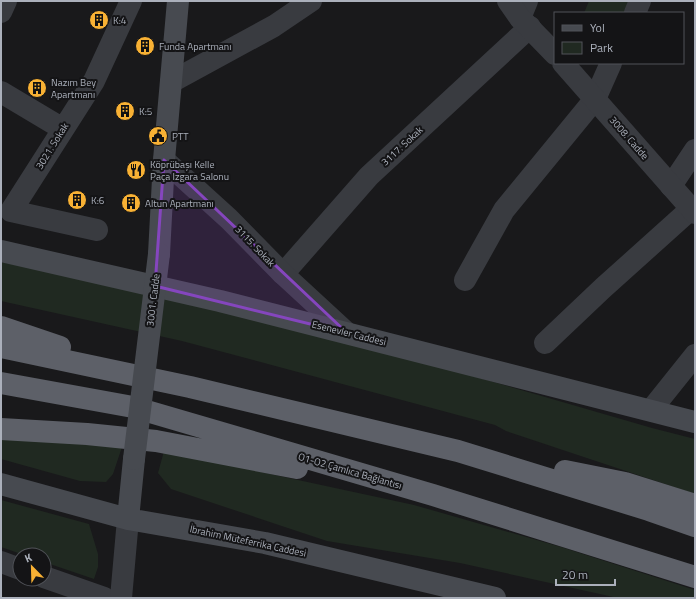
<svg xmlns="http://www.w3.org/2000/svg" width="696" height="599" font-family="'Titillium Web',sans-serif">
<style>
.green{fill:#202921}
.lines{fill:none;stroke-linecap:round;stroke-linejoin:round}
.minor{stroke:#393b40;stroke-width:22}
.tertiary{stroke:#393b40;stroke-width:22}
.secondary{stroke:#474a50;stroke-width:22}
.trunk{stroke:#5d6068;stroke-width:22}
.secondary-bridge{stroke:#474a50;stroke-width:22}
.marked{fill:#8546be;fill-opacity:0.2;stroke:#8546be;stroke-width:3;stroke-linejoin:round}
.labels{text-anchor:middle;dominant-baseline:central;stroke-width:4;stroke-linejoin:round;paint-order:stroke}
.poi-label{font-size:10px;fill:#abb0bb;stroke:#141416;text-anchor:start}
.street-label{font-size:10px;fill:#abb0bb;stroke:#141416}
</style>
<rect width="100%" height="100%" fill="#19191b"/>
<!-- green -->
<path class="green" d="M589 1H644L639 13H584Z
M1 262 93 279 400 355 652 428 695 439V494L506 431 495 425 182 341 1 301Z
M1 436 123 444 113 474 106 482 80 481 1 459Z
M164 451 414 505 561 547 695 590V598H618L460 563 327 541 171 489 158 473Z
M1 500 89 524 98 554V567L94 579 44 562V555H24L1 547Z"/>
<g class="lines">
<!-- minor -->
<path class="minor" d="M1 12 6 1
M635 13 640 1
M520 18 527 1
M171 82 274 26 311 1
M1 92 63 129
M671 186 695 150
M97 230 11 211 94 81 131 1
M283 274 369 176 530 27
M465 280 504 210 595 99 611 63
M545 343 603 288 691 209
M651 410 695 355
M1 562 20 569
M44 577 104 598"/>
<!-- tertiary -->
<path class="tertiary" d="M508 1 520 18 555 54
M563 63 695 213
M164 160 229 219 283 274 347 333
M121 598 128 519"/>
<!-- secondary -->
<path class="secondary" d="M1 251 220 301 695 422
M159 254 164 160 178 1
M1 484 128 519 265 543 495 598
M128 519 134 459"/>
<!-- trunk -->
<path class="trunk" d="M1 327 60 347
M1 347 190 387 458 451 649 510 695 526
M1 383 133 407 433 495 695 577
M1 429 87 434 156 441 297 468
M565 471 625 483 695 505"/>
<!-- secondary-bridge -->
<path class="secondary-bridge" d="M134 459 159 254"/>
</g>
<!-- marked area -->
<path class="marked" d="M164 160 347 333 155 286Z"/>
<!-- icons -->
<defs>
<symbol id="building-disc" viewBox="-11 -11 22 22"><circle r="9.5" fill="#f8b134" stroke="#141416"/><path d="M-4-6H4V6H1V3H-1V6H-4ZM-2.5-4.3h1.7v1.8h-1.7ZM.8-4.3h1.7v1.8H.8ZM-2.5-1h1.7V.8h-1.7ZM.8-1h1.7V.8H.8Z" fill="#111"/></symbol>
<symbol id="civic-disc" viewBox="-11 -11 22 22"><circle r="9.5" fill="#f8b134" stroke="#141416"/><path d="M-.6-6.5H3V-4.5H.6V-3L4-1V1h2V6H-6V1h2V-1L-.6-3ZM-1.2 2.5V6h2.4V2.5Z" fill="#111"/></symbol>
<symbol id="restaurant-disc" viewBox="-11 -11 22 22"><circle r="9.5" fill="#f8b134" stroke="#141416"/><path d="M-5-6h1v4h1v-4h1v4h1v-4h1v5L-1.5 .5V6h-2V.5L-5-1ZM5-6V6H3V1.5H1.5Q1.5-4 5-6Z" fill="#111"/></symbol>
</defs>
<g fill-rule="evenodd">
<use href="#building-disc" x="88" y="9" width="22" height="22"/>
<use href="#building-disc" x="134" y="35" width="22" height="22"/>
<use href="#building-disc" x="26" y="77" width="22" height="22"/>
<use href="#building-disc" x="114" y="100" width="22" height="22"/>
<use href="#civic-disc" x="147" y="125" width="22" height="22"/>
<use href="#restaurant-disc" x="125" y="159" width="22" height="22"/>
<use href="#building-disc" x="66" y="189" width="22" height="22"/>
<use href="#building-disc" x="120" y="192" width="22" height="22"/>
</g>
<g class="labels">
<!-- poi labels -->
<g class="poi-label">
<text x="113" y="20">K:4</text>
<text x="159" y="46">Funda Apartmanı</text>
<text x="51" y="82">Nazım Bey<tspan x="51" dy="12">Apartmanı</tspan></text>
<text x="139" y="111">K:5</text>
<text x="172" y="136">PTT</text>
<text x="150" y="164">Köprübaşı Kelle<tspan x="150" dy="12">Paça Izgara Salonu</tspan></text>
<text x="91" y="200">K:6</text>
<text x="145" y="203">Altun Apartmanı</text>
</g>
<!-- street labels -->
<g class="street-label">
<text transform="translate(629 138) rotate(49)">3008. Cadde</text>
<text transform="translate(52 146) rotate(-58)">3021. Sokak</text>
<text transform="translate(402 146) rotate(-43)">3117. Sokak</text>
<text transform="translate(255 246) rotate(46)">3115. Sokak</text>
<text transform="translate(153 300) rotate(-83)">3001. Cadde</text>
<text transform="translate(349 333) rotate(14)">Esenevler Caddesi</text>
<text transform="translate(350 471) rotate(16)">O1-O2 Çamlıca Bağlantısı</text>
<text transform="translate(248 541) rotate(12)">İbrahim Müteferrika Caddesi</text>
</g>
</g>
<!-- border -->
<rect width="696" height="599" fill="none" stroke="#abb0bb" stroke-width="4"/>
<!-- legend -->
<rect x="554" y="12" width="130" height="52" fill="#141416" stroke="#505258"/>
<rect x="562" y="25" width="20" height="6" fill="#474a50" stroke="#505258"/>
<text x="590" y="32" font-size="12" fill="#abb0bb">Yol</text>
<rect x="562" y="42" width="20" height="12" fill="#202921" stroke="#505258"/>
<text x="590" y="52" font-size="12" fill="#abb0bb">Park</text>
<!-- north arrow -->
<g transform="translate(32 567) rotate(337)"><circle r="19" fill="#141416" stroke="#505258"/>
<path d="M0-3L7 15L0 10L-7 15Z" fill="#f8b134"/>
<text y="-6" font-size="11" font-weight="bold" text-anchor="middle" fill="#abb0bb">K</text>
</g>
<!-- scale -->
<path d="M556 579v6h59v-6" fill="none" stroke="#abb0bb" stroke-width="2"/>
<text x="562" y="579" font-size="12" fill="#abb0bb" stroke="#141416" stroke-width="3" paint-order="stroke">20 m</text>
</svg>
